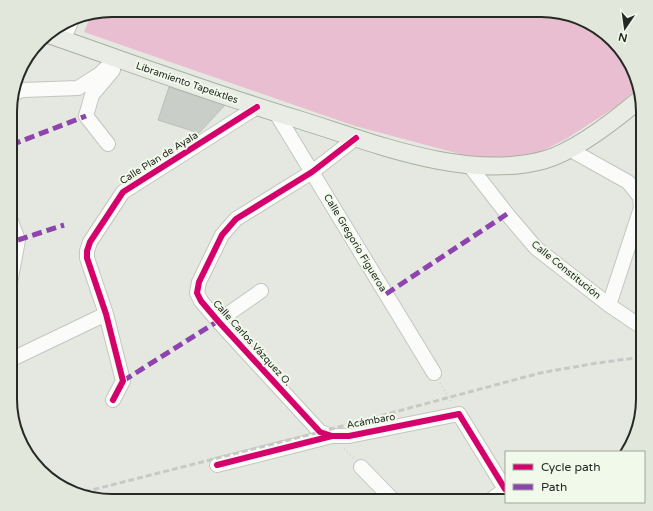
<svg xmlns="http://www.w3.org/2000/svg" width="653" height="511" font-family="'Varela Round',sans-serif">
<style>
.green{fill:#e8bed0}
.building{fill:#cacec8;stroke:#bdc0ba}
.lines{fill:none;stroke-linecap:round;stroke-linejoin:round}
.minor-casing{stroke:#c3c6c1;stroke-width:16}
.major-casing{stroke:#a8b0a0;stroke-width:19}
.path{stroke:#d3d4d3;stroke-width:2;stroke-dasharray:1 3;stroke-linecap:butt}
.minor{stroke:#fbfcfa;stroke-width:14}
.major{stroke:#e8ece4;stroke-width:17}
.rail{stroke:#c8c9c7;stroke-width:3;stroke-dasharray:6 3;stroke-linecap:butt}
.quiet{stroke:#8e44ad;stroke-width:5;stroke-dasharray:10 5;stroke-linecap:butt}
.cycleway-casing{stroke:#f1f9eb;stroke-width:8}
.cycleway{stroke:#d6006c;stroke-width:6}
.labels{text-anchor:middle;dominant-baseline:central;stroke-width:4;stroke-linejoin:round;paint-order:stroke}
.street-label{font-size:10px;fill:#262924;stroke:#f1f9eb}
.rim{fill:none;stroke:#262924;stroke-width:2}
</style>
<rect width="100%" height="100%" fill="#e4e8e1"/>
<!-- green -->
<path class="green" d="M112 10H547L580 18 608 36 633 67 637 88 617 106 566 139 538 153 505 159 471 157 355 126 84 32 92 13Z"/>
<!-- building -->
<path class="building" d="M169 87 225 105 199 133 158 120Z"/>
<g class="lines">
<defs>
<path id="minor" d="M63 40 72 20
M13 93 23 90 78 88 100 74 115 59
M276 113 434 373
M108 144 86 116 92 95 113 70
M569 149 628 182 640 197 641 208 609 305
M469 165 507 214 536 248 609 305 637 324 643 326
M11 278 18 240 11 221
M218 321 261 291
M10 360 106 314
M113 400 123 381 106 314 87 258V251L90 242 123 192 257 107
M332 436 320 432 218 321 201 301 197 293 199 282 222 235 236 219 312 172 356 138
M217 465 332 436H349L459 414 505 489
M361 467 394 501
M489 501 506 489"/>
<path id="major" d="M47 34C131 63 214 94 300 120 374 143 466 181 544 160 576 151 614 121 640 99"/>
</defs>
<!-- minor casing -->
<use href="#minor" class="minor-casing"/>
<!-- major casing -->
<use href="#major" class="major-casing"/>
<!-- path -->
<path class="path" d="M440 383 452 403
M344 449 354 458"/>
<!-- minor -->
<use href="#minor" class="minor"/>
<!-- major -->
<use href="#major" class="major"/>
<!-- rail -->
<path class="rail" d="M76 494 320 432 540 373 597 363 643 357"/>
<!-- quiet -->
<path class="quiet" d="M11 145 86 116
M18 240 64 225
M386 294 507 214
M123 381 218 321"/>
<defs>
<path id="cycleway" d="M113 400 123 381 106 314 87 258V251L90 242 123 192 257 107
M332 436 320 432 218 321 201 301 197 293 199 282 222 235 236 219 312 172 356 138
M217 465 332 436H349L459 414 505 489"/>
</defs>
<!-- cycleway casing -->
<use href="#cycleway" class="cycleway-casing"/>
<!-- cycleway -->
<use href="#cycleway" class="cycleway"/>
</g>
<g class="labels">
<!-- street labels -->
<g class="street-label">
<text transform="translate(187 83) rotate(19)">Libramiento Tapeixtles</text>
<text transform="translate(159 158) rotate(-32)">Calle Plan de Ayala</text>
<text transform="translate(355 243) rotate(59)">Calle Gregorio Figueroa</text>
<text transform="translate(566 270) rotate(39)">Calle Constitución</text>
<text transform="translate(252 343) rotate(48)">Calle Carlos Vázquez O.</text>
<text transform="translate(371 421) rotate(-10)">Acámbaro</text>
</g>
</g>
<!-- crop -->
<path d="M0 0H653V511H0ZM112 17H541A95 95 0 0 1 636 112V399A95 95 0 0 1 541 494H112A95 95 0 0 1 17 399V112A95 95 0 0 1 112 17Z" fill="#e1e8db" fill-rule="evenodd"/>
<path class="rim" d="M112 17H541A95 95 0 0 1 636 112V399A95 95 0 0 1 541 494H112A95 95 0 0 1 17 399V112A95 95 0 0 1 112 17Z"/>
<!-- legend -->
<rect x="505" y="451" width="140" height="52" fill="#f1f9eb" stroke="#a0a69b"/>
<rect x="513" y="464" width="20" height="6" fill="#d6006c" stroke="#a0a69b"/>
<text x="541" y="471" font-size="12" fill="#262924">Cycle path</text>
<rect x="513" y="484" width="20" height="6" fill="#8e44ad" stroke="#a0a69b"/>
<text x="541" y="491" font-size="12" fill="#262924">Path</text>
<!-- north arrow -->
<g transform="translate(625 28) rotate(193)" stroke="#f1f9eb" stroke-width="3" paint-order="stroke">
<path d="M0-3L7 15L0 10L-7 15Z" fill="#262924"/>
<text y="-6" font-size="11" font-weight="bold" text-anchor="middle" fill="#262924">N</text>
</g>
</svg>
